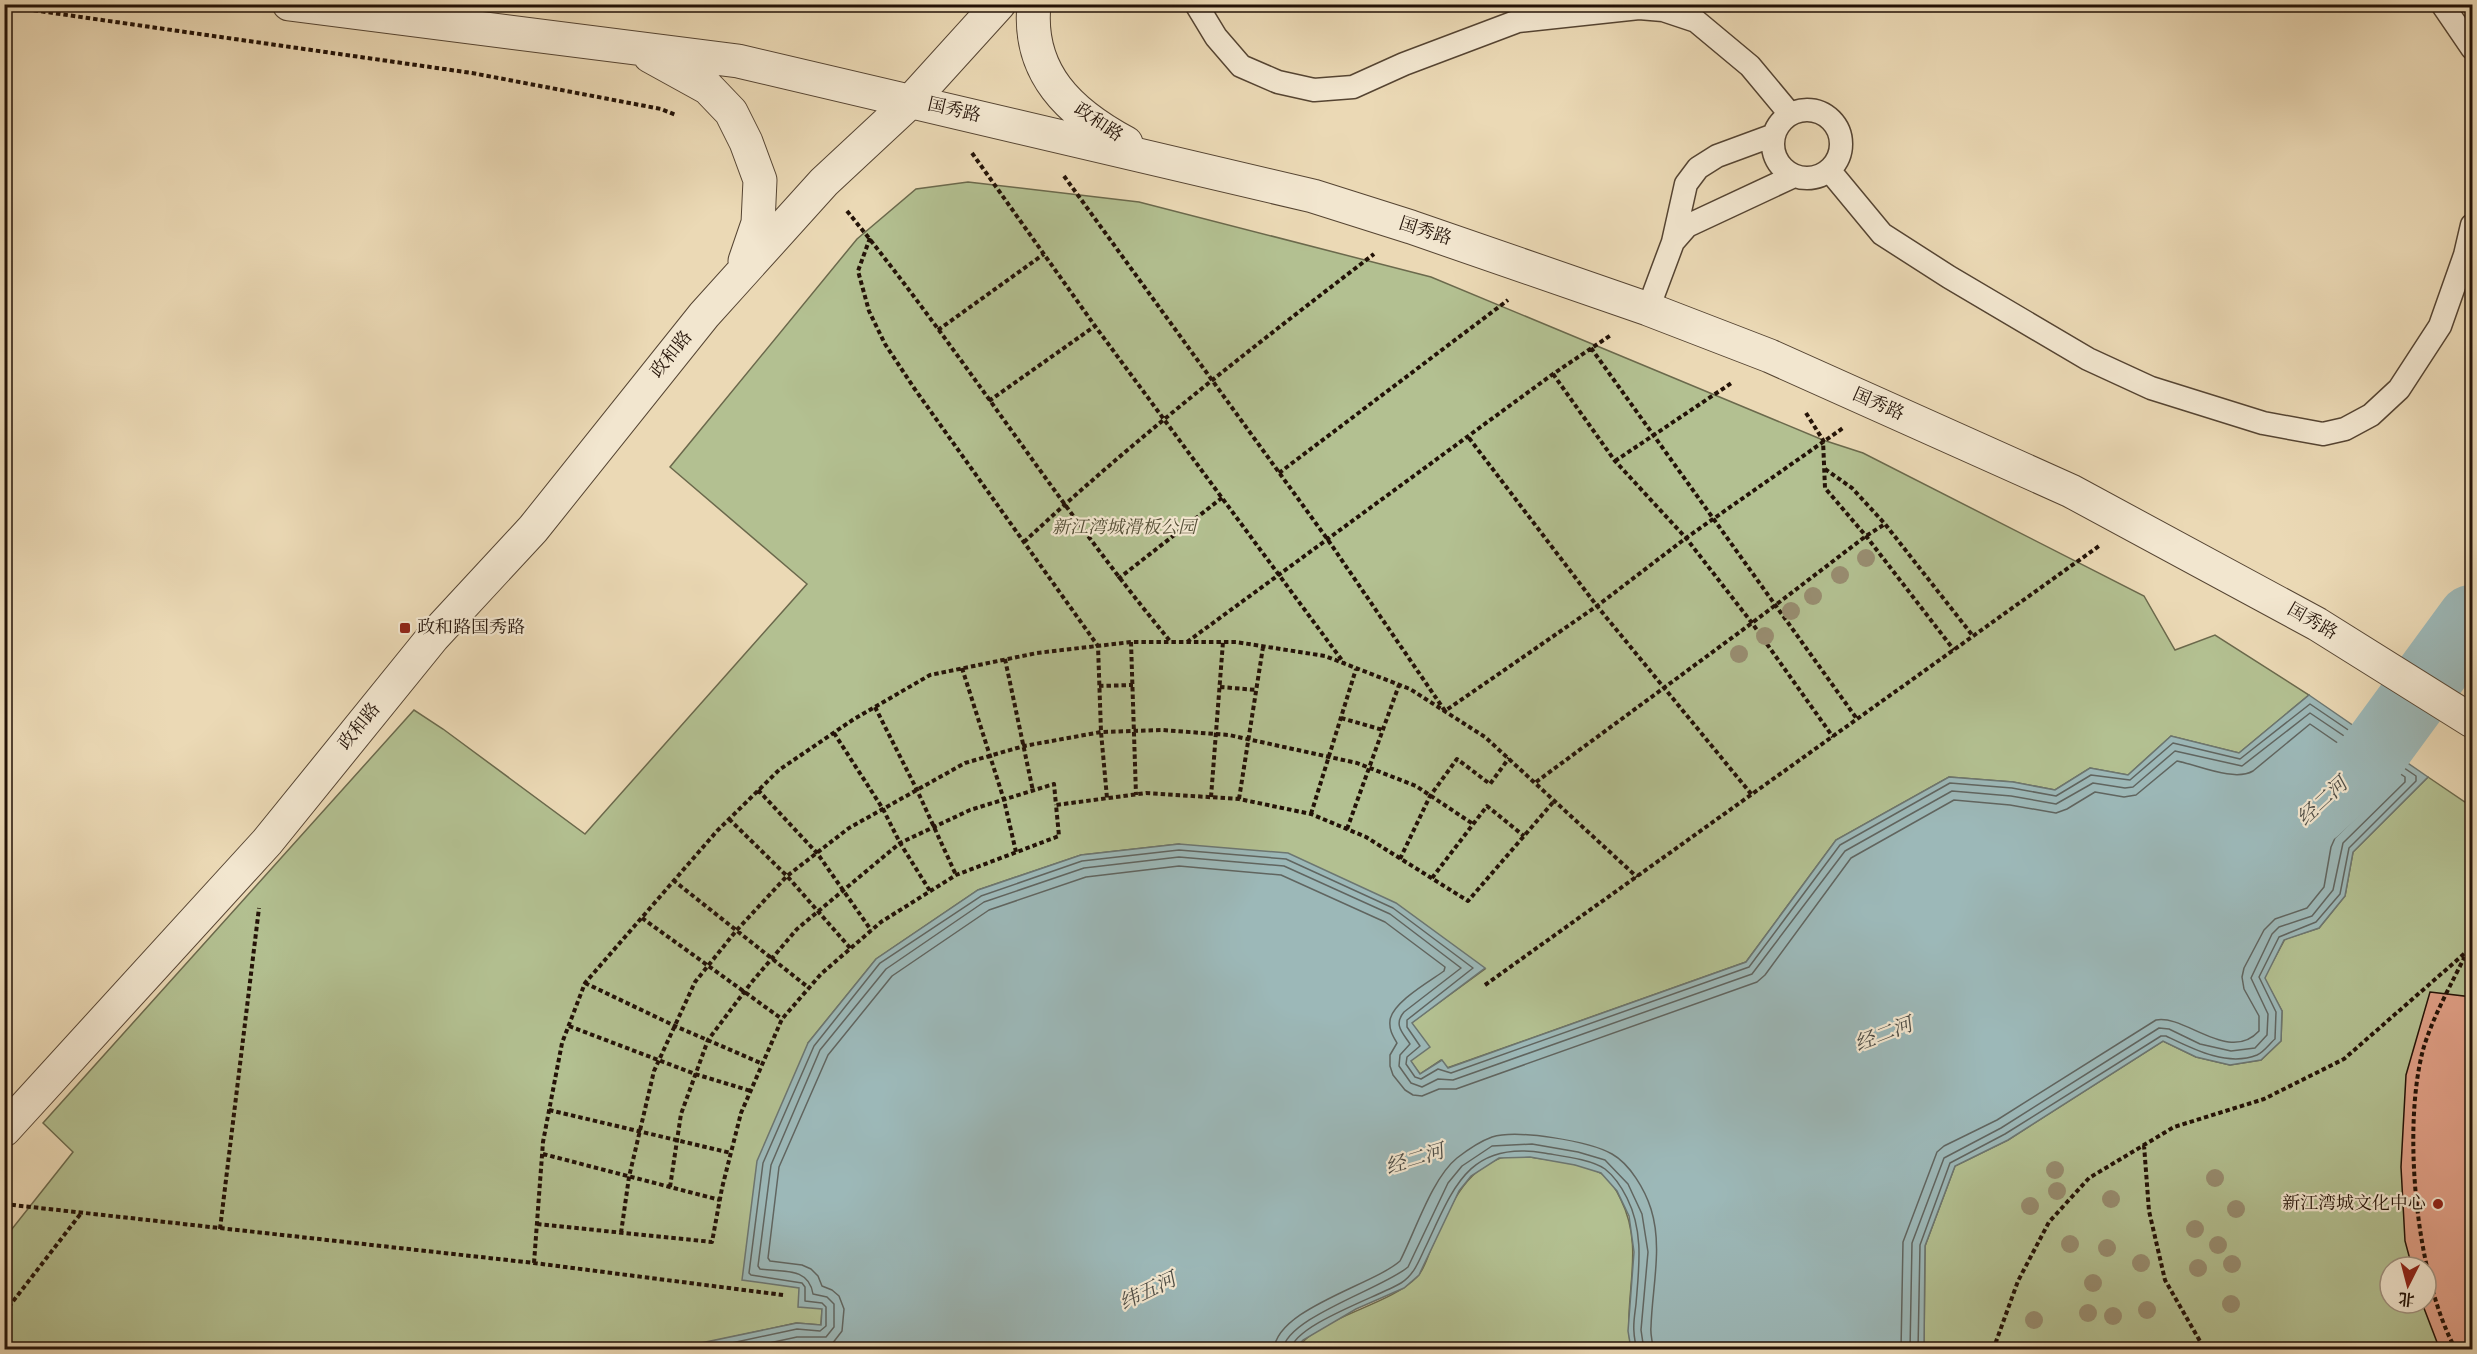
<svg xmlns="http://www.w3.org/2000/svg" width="2477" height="1354" font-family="'IM FELL English','Noto Serif SC',serif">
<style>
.green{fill:#b3c091;stroke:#6b694c;stroke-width:1.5;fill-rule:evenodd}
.water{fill:#9cb8b8;stroke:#6c7671;stroke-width:1.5}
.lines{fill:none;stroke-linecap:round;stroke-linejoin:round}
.shore{stroke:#606560;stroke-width:1.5}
.river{stroke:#9cb8b8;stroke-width:69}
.building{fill:#e09f86;stroke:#231207;stroke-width:1.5}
.service-casing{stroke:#554432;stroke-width:25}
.minor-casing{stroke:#554432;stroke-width:35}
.path{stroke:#231207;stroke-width:4;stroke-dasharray:4.5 3;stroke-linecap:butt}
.service{stroke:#f2e6cf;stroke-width:22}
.minor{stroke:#f2e6cf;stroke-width:33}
.tree{fill:#988d70}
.poi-dot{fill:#8f2418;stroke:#f2e6cf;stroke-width:2}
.labels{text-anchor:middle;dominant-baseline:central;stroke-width:4.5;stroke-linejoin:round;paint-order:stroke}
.street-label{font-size:18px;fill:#231207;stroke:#f2e6cf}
.park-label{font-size:18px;font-style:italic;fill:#554f37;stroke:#f2e6cf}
.poi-label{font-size:18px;fill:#231207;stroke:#f2e6cf;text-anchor:start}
.water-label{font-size:20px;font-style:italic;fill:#4d4c45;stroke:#f2e6cf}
</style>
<rect width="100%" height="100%" fill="#ebd9b5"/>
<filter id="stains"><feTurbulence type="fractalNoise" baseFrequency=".00333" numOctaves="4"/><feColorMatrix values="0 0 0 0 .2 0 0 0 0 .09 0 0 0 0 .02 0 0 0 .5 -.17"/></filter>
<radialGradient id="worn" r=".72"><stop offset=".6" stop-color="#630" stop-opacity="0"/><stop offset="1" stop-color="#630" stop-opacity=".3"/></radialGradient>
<!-- green -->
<path class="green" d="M968 182 1139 202 1431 277 1823 440 1863 453 2144 596 2175 650 2215 635 2309 695 2239 753 2171 736 2128 775 2090 768 2055 790 2013 782 1949 777 1836 840 1746 962 1447 1068 1441 1060 1420 1074 1411 1062V1023L1485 969 1179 844 1081 855 978 890 876 959 808 1043 799 1288 822 1309 821 1325 796 1323 672 1350 5 1349 4 1239 73 1152 43 1123 414 710 443 729 585 834 807 584 670 467 857 239 916 189Z
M2428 777 2472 807V1349L1924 1350 1925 1246 1955 1166 2008 1140 2163 1041 2196 1057 2230 1065 2261 1060 2281 1041 2282 1011 2264 978 2285 939 2319 928 2345 896 2353 852ZM2390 1267H2426V1303H2390Z
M1530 1157C1548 1160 1588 1164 1602 1174 1610 1180 1617 1191 1621 1200 1646 1250 1622 1298 1631 1349L1295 1350C1324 1314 1387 1307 1417 1277 1424 1270 1427 1258 1431 1249 1447 1214 1460 1174 1498 1159 1507 1155 1521 1157 1530 1157Z"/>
<!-- water -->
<path class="water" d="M2309 695 2428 777 2353 852 2345 896 2319 928 2284 940 2265 978 2282 1011 2281 1041 2261 1060 2230 1065 2196 1057 2163 1041 2008 1140 1955 1166 1925 1246 1924 1349H1631L1628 1331 1634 1252 1629 1216 1617 1191 1601 1173 1575 1165 1530 1157 1499 1158 1471 1176 1459 1191 1419 1275 1404 1288 1356 1309 1303 1340 1295 1349H672L797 1323 821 1325 822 1309 798 1307 799 1288 742 1280 757 1161 808 1043 876 959 978 890 1081 855 1179 844 1288 853 1396 903 1485 968 1412 1023 1430 1047 1411 1061 1420 1074 1442 1060 1448 1068 1746 962 1836 840 1949 777 2013 782 2055 790 2090 768 2128 775 2171 736 2239 753Z"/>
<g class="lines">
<!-- shore -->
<path class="shore" d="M699 1350 797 1329 820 1331 826 1326V1307L822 1303 805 1301V1287L802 1283 751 1275 749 1273 763 1163 814 1046 880 963 981 896 1082 861 1179 850 1286 859 1393 908 1473 968 1407 1020V1027L1420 1046 1407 1057 1406 1064 1415 1077 1421 1079 1438 1069 1451 1073 1749 967 1840 845 1950 783 2012 788 2056 796 2091 775 2130 780 2173 743 2240 759 2310 704 2416 776V781L2349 848 2340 894 2316 922 2279 937 2259 977 2276 1012 2275 1039C2270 1043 2264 1052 2257 1055 2227 1067 2193 1049 2166 1036H2161L2005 1134 1950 1163 1920 1245 1918 1350
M736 1350 797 1337H826L834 1327V1304L827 1297 813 1294C809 1267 783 1272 760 1269L758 1266 771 1165 820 1050 886 969 984 902 1084 868 1179 857 1284 866 1390 914 1461 968 1404 1012C1393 1025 1403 1033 1410 1044L1400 1055 1399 1066 1411 1083 1422 1087 1438 1079 1453 1080 1752 974 1845 851 1952 791 2011 796 2056 804 2093 783 2125 788 2133 787 2175 751 2242 766 2310 713 2405 777V782L2343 843 2333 890 2312 916 2279 927 2272 934 2251 978 2268 1014 2267 1035 2255 1048 2231 1051 2200 1044 2169 1029 2159 1028 2001 1128 1944 1158 1912 1243 1910 1350
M781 1350 798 1346 821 1347 832 1344 842 1331 844 1309 839 1296 832 1290 822 1286 818 1276 811 1269 802 1265 770 1261 768 1258 779 1167 828 1055 892 976 989 910 1086 877 1179 866 1281 875 1385 922 1445 967 1444 971C1430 981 1391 1003 1390 1021 1389 1030 1393 1036 1397 1043L1390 1055V1066L1393 1075 1405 1090 1413 1095 1422 1096 1439 1089H1456L1757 982 1765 975 1851 858 1954 800 2010 805 2056 813 2067 809 2095 792 2124 797 2136 795 2177 761C2198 765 2234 782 2253 771L2310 724 2390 779 2391 783 2335 838 2331 847 2324 887 2307 908 2275 919 2264 930 2244 968 2242 977 2244 989 2259 1016V1031C2229 1064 2185 1014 2156 1020L1997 1120 1944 1146 1937 1152 1903 1242 1901 1350
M1274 1350C1276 1309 1373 1285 1400 1261 1415 1232 1432 1178 1457 1158 1466 1151 1481 1141 1492 1137 1517 1129 1589 1141 1612 1154 1630 1164 1645 1190 1651 1209 1663 1247 1652 1288 1651 1327 1650 1335 1653 1342 1653 1350
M1283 1350C1285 1318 1384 1288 1408 1267L1448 1183 1462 1166 1492 1146 1532 1144 1578 1152 1605 1160 1628 1184 1642 1214 1648 1252 1641 1330 1644 1350
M1291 1350C1293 1325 1380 1296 1401 1283 1415 1274 1419 1260 1426 1246 1453 1189 1468 1140 1544 1153 1561 1156 1591 1159 1605 1169 1614 1176 1622 1188 1627 1198 1644 1232 1639 1267 1636 1304 1635 1313 1633 1323 1634 1332 1634 1338 1636 1343 1636 1350"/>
<!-- river -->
<path class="river" d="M2314 811 2368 761 2472 619"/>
</g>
<!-- building -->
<path class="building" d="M2430 992 2472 997V1350H2440L2422 1303H2426V1267H2412L2405 1241 2401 1167 2406 1075Z"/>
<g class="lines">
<defs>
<path id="service" d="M1196 4 1216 37 1241 66 1278 82 1314 90 1353 87 1404 64 1518 21 1639 8 1663 10 1696 21 1750 66 1790 114
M2442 4 2472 48
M1773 144a34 34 0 1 1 68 0a34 34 0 1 1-68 0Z
M1829 170 1882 234 1949 277 2088 359 2151 388 2263 423 2323 434 2345 429 2371 415 2399 389 2440 326 2465 255 2472 225
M1673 242 1687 226 1794 176
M1648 309 1673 242 1686 184 1698 168 1717 156 1774 135"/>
<path id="minor" d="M289 4 738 61 1313 196 1411 227 1648 309 1770 356 2071 491 2317 624 2472 721
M1034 4C1027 73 1070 113 1126 143
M650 56 708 88 731 112 746 142 760 180 758 223 745 261
M4 1130 267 842 433 637 533 529 704 315 824 182 911 101 999 4"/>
</defs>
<!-- service casing -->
<use href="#service" class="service-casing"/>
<!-- minor casing -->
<use href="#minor" class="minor-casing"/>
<!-- path -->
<path class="path" d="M4 6 472 73 661 109 676 115
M972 153 1095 326 1344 663
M1064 176 1328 540 1445 711 1597 606 1686 538 1843 428
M847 211C961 350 1056 503 1170 641
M870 238 858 271 869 311 885 344 914 388 1098 646 1101 732 1107 798
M938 330 1044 254
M1591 348 1857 719
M1553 374 1615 461 1686 538 1752 623 1833 737
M989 401 1095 326
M1806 413 1823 440 1825 488 1866 536 1954 650
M1469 438 1597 606 1752 795
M1615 461 1733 382
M1825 469 1852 488 1885 524 1973 636
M1279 473 1508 300
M1024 542C1134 439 1254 346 1374 254
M1118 579 1223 497
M1131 642 1136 795
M1187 642 1553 374 1611 335
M1005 659 1033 791
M962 668 1004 800 1016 852
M1099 686 1133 685
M1220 687 1257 690
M875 707 917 790 956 875
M1341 718 1383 730
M834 733 883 809 900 843 930 891
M1536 782 1752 623 1866 536 1885 524
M758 790 817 853 871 930
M1211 797 1223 642
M1239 799 1263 647
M1311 814 1356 669
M729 819 787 876 851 949
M1347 829 1399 685
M1400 859 1430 796 1457 759 1490 784 1509 758
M1432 878 1487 806 1524 836
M673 880 809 988
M642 918 782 1019
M585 983 675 1026 763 1064
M1485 985 2099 546
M569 1026 695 1074 751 1091
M549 1110 731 1153
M2144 1145 2149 1211 2165 1280 2205 1350
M543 1154 720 1200
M670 1187 681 1114 708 1040 751 983 797 929 900 843 970 810 1054 784 1056 805
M4 1204 534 1263 783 1295
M537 1224 712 1242 722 1188 741 1113 782 1019 821 974 881 922 956 875 1059 836 1056 805 1146 793 1239 799 1311 814 1366 837 1468 901 1555 800
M220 1229 259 908
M621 1233 629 1177 654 1071 695 982 736 931 787 876 849 828 965 763 1024 746 1101 732 1162 730 1229 735 1357 763 1416 786 1473 824
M534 1263 543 1142 562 1043 585 983 717 831 779 770 854 719 930 675 1037 653 1131 642H1236L1325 656 1410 689 1485 737 1637 877
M4 1313 82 1212
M1993 1350 2018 1281 2049 1222 2089 1178 2174 1127 2264 1099 2344 1059 2472 947
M2456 1350C2416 1278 2402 1129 2423 1050 2432 1018 2452 983 2466 954"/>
<!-- service -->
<use href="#service" class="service"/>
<!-- minor -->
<use href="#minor" class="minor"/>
</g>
<!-- trees -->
<g class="tree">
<circle cx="1866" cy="558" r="9"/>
<circle cx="1840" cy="575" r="9"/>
<circle cx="1813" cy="596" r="9"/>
<circle cx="1791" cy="611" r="9"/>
<circle cx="1765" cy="636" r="9"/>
<circle cx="1739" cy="654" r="9"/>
<circle cx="2055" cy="1170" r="9"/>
<circle cx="2215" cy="1178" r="9"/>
<circle cx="2057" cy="1191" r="9"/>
<circle cx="2111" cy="1199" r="9"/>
<circle cx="2030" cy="1206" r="9"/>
<circle cx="2236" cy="1209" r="9"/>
<circle cx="2195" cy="1229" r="9"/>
<circle cx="2070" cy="1244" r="9"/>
<circle cx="2218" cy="1245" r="9"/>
<circle cx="2107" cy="1248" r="9"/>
<circle cx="2141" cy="1263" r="9"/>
<circle cx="2232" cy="1264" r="9"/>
<circle cx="2198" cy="1268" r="9"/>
<circle cx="2093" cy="1283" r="9"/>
<circle cx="2231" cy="1304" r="9"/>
<circle cx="2147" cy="1310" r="9"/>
<circle cx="2088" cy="1313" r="9"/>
<circle cx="2113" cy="1316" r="9"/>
<circle cx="2034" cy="1320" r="9"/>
</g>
<!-- markers -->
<g class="poi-dot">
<rect x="399" y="622" width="12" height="12" rx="3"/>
<circle cx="2438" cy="1204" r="6"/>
</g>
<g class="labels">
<!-- street labels -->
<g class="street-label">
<text transform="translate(954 111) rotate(13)">国秀路</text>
<text transform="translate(1098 123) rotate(34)">政和路</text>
<text transform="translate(1425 232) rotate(18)">国秀路</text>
<text transform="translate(672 355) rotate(-51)">政和路</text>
<text transform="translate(1878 405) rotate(24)">国秀路</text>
<text transform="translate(2312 622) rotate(30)">国秀路</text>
<text transform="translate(360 727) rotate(-51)">政和路</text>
</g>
<!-- park labels -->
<g class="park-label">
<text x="1124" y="528">新江湾城滑板公园</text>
</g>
<!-- poi labels -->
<g class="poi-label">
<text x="417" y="628">政和路国秀路</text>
<text x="2426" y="1204" text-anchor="end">新江湾城文化中心</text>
</g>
<!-- water labels -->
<g class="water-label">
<text transform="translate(2323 802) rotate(-43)">经二河</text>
<text transform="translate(1884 1035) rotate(-21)">经二河</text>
<text transform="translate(1415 1160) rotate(-17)">经二河</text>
<text transform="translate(1148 1292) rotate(-26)">纬五河</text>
</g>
</g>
<!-- margin -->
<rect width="2477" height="1354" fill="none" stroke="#ebd9b5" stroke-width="24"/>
<rect x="6" y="6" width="2465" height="1342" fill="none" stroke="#231207" stroke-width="3"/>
<rect x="12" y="12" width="2453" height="1330" fill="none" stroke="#231207" stroke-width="1.5"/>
<!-- north arrow -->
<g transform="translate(2408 1285) rotate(186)"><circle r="28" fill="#f2e6cf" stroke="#9f917f" stroke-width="1.5"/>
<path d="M0-4.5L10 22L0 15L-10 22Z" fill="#8f2418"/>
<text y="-9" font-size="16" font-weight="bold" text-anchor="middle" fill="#231207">北</text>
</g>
<rect width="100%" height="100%" filter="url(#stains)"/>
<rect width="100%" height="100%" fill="url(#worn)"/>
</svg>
